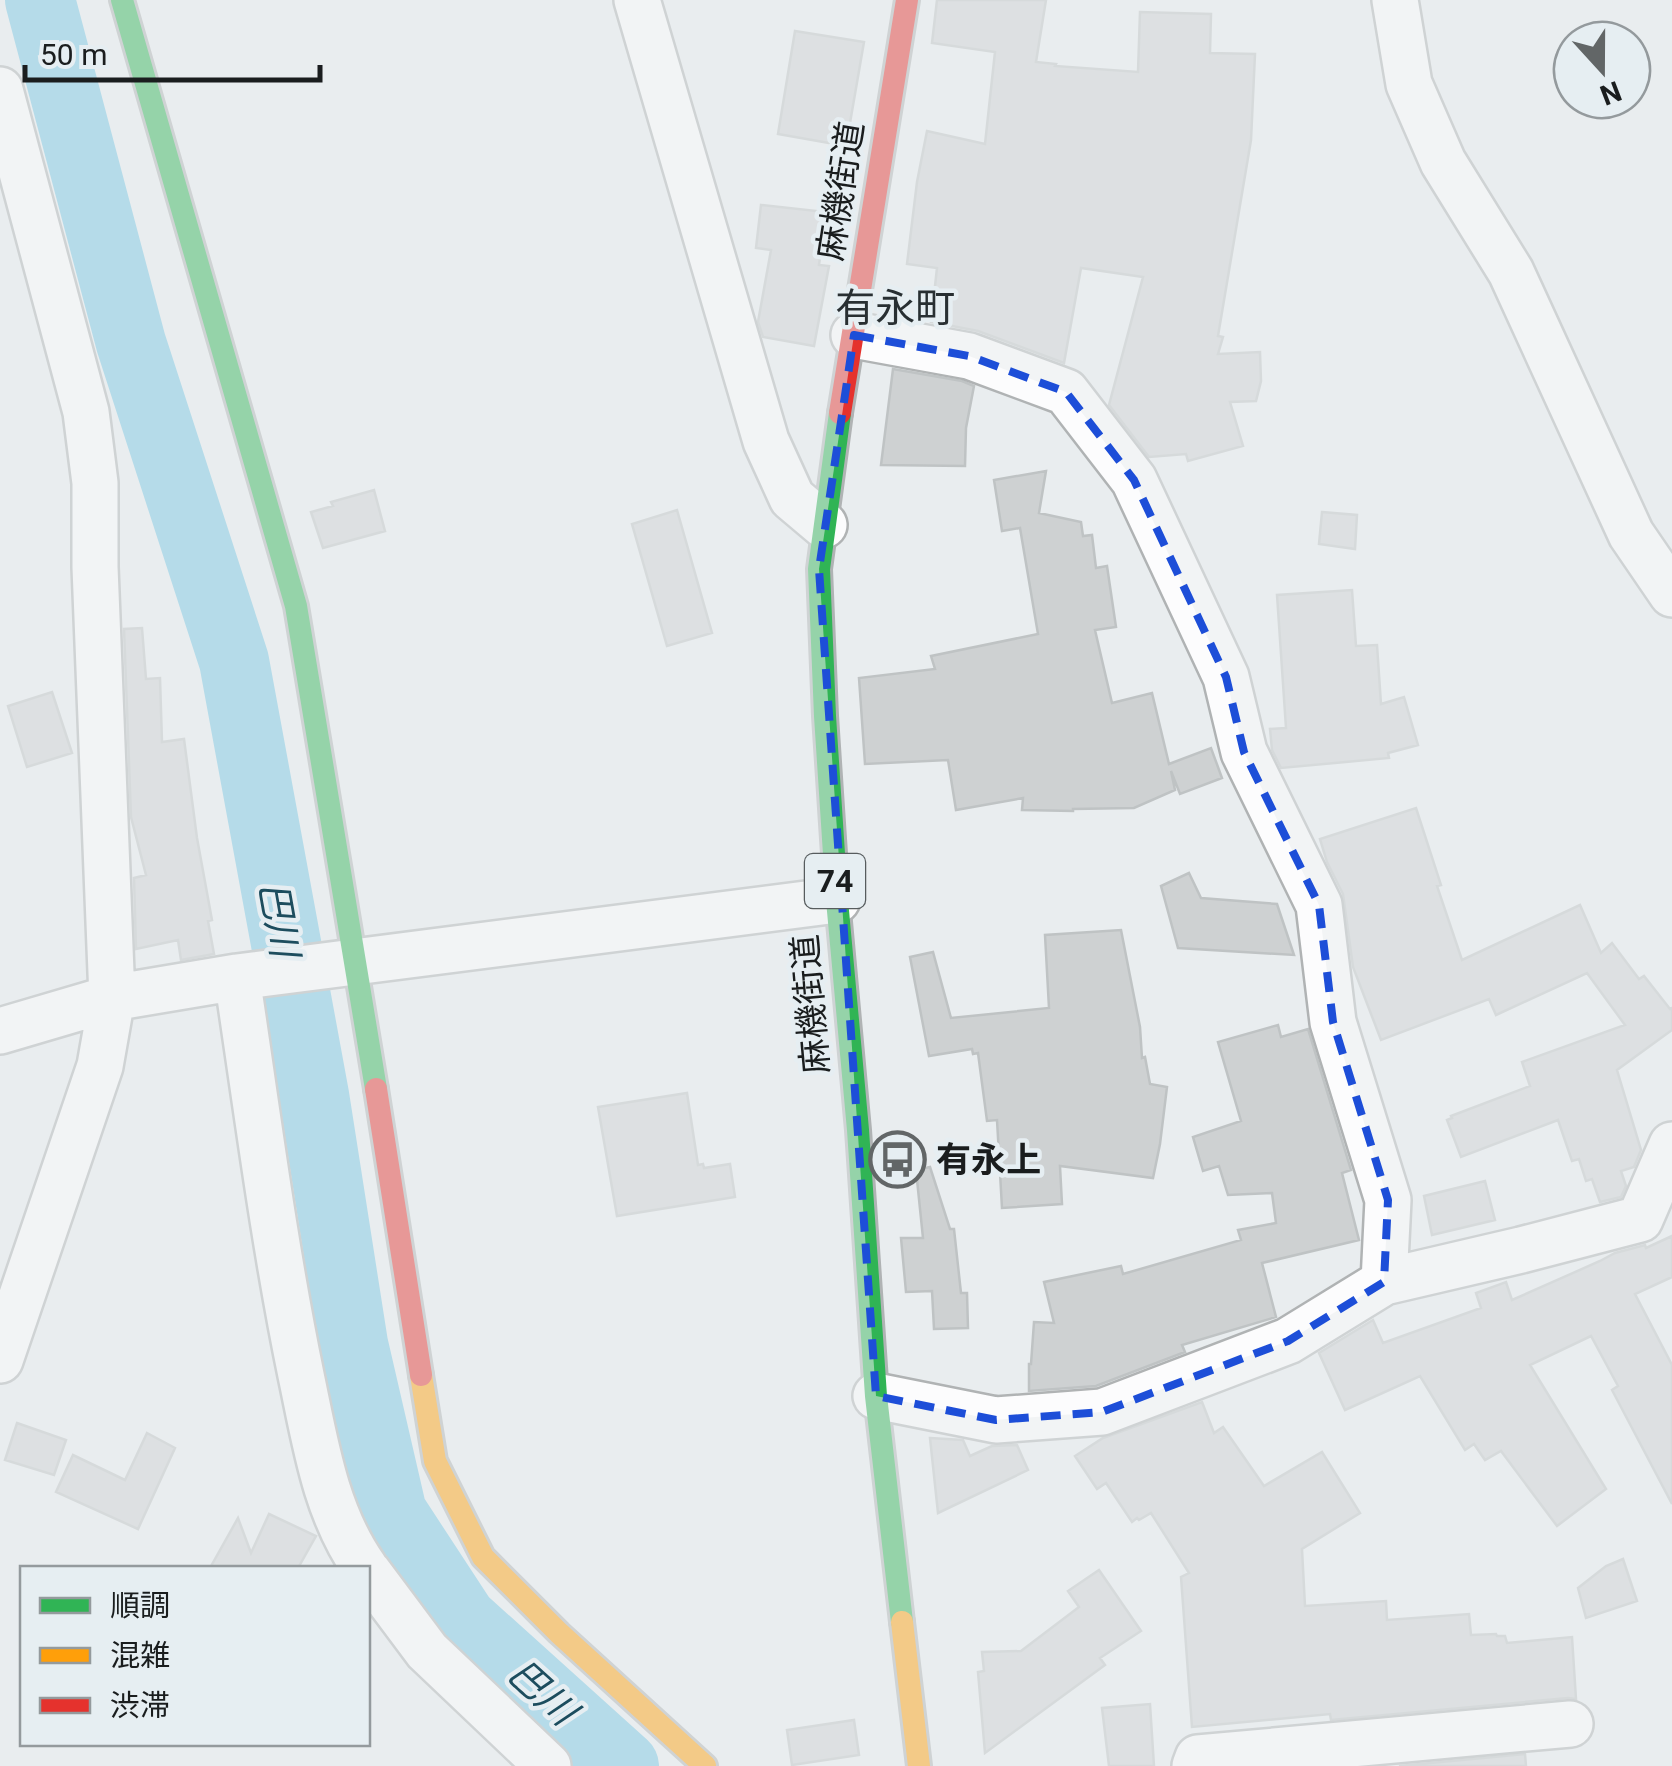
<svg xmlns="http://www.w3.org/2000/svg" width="1672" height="1766" font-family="Roboto,'Noto Sans JP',sans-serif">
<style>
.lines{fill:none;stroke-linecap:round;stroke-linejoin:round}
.river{stroke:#75c6e2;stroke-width:70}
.building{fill:#ced1d2;stroke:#bfc3c4;stroke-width:2.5}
.street-casing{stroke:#b0b3b4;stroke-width:50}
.fast-casing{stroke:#b0b3b4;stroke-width:28}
.slow-casing{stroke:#b0b3b4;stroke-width:28}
.jam-casing{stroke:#b0b3b4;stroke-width:28}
.street{stroke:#fcfcfd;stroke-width:45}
.fast{stroke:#30b455;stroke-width:22}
.slow{stroke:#ff9f0a;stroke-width:22}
.jam{stroke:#e5322d;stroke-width:22}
.marked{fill:none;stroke:#1d4ed8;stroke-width:8;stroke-dasharray:20 12;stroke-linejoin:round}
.labels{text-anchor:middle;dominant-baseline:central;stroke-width:9;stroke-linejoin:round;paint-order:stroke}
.shield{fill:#e6eef2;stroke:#575c5e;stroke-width:2.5}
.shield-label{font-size:32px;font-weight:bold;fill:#1a1d1e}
.street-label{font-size:35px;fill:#1a1d1e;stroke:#e6eef2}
.poi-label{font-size:35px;font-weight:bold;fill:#1a1d1e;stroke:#e6eef2;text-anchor:start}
.water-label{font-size:38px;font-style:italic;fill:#1d4d5e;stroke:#e6eef2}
.quarter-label{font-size:40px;fill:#282f32;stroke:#e6eef2}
</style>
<rect width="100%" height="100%" fill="#e9edef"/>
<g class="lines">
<!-- river -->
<path class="river" d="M40 0 131 343 234 661 314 1095 353 1344 392 1513 462 1620 624 1766"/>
</g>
<!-- building -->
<path class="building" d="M937 0H1046L1036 62 1056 64 1055 66 1138 72 1140 12 1211 14 1210 53 1255 54 1251 140 1218 336 1223 337 1218 354 1260 352 1261 381 1256 401 1230 402 1243 446 1188 461 1186 454 1149 457 1109 405 1143 277 1081 268 1064 363 978 331 931 322 937 268 907 264 917 182 927 131 985 144 995 52 932 43Z
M795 31 864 42 846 146 778 134Z
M761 205 826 212 819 265 829 266 814 346 763 337 758 322 771 250 756 248Z
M893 369 962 381 974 386 966 428 965 466 881 465Z
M1046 471 1039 513 1081 522 1083 536 1092 535 1096 568 1107 566 1116 627 1095 630 1112 703 1152 693 1169 764 1211 748 1222 778 1180 794 1171 771 1175 790 1134 808 1073 809V811L1022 810 1023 798 956 810 948 760 865 764 859 678 935 669 931 656 1038 634 1020 528 1002 531 994 480Z
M374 490 385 531 323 548 311 512 333 506 331 502Z
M677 510 712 633 667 646 632 524Z
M1322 512 1357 515 1355 549 1319 544Z
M1352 590 1356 646 1377 645 1381 704 1404 697 1418 745 1388 753 1389 758 1281 768 1272 750 1270 729 1286 728 1277 595Z
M142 628 146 679 160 678 162 742 184 739 197 838 212 920 208 921 214 954 181 960 178 940 136 949 134 878 146 875 131 817 124 629Z
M52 692 72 753 27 767 8 706Z
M1416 808 1441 885 1437 886 1462 960 1580 905 1601 953 1612 943 1639 979 1644 976 1670 1009 1672 1008V1030L1617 1070 1641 1150 1634 1167 1621 1171 1626 1186 1621 1197 1600 1202 1592 1179 1586 1181 1579 1159 1572 1161 1558 1120 1461 1157 1447 1120 1452 1118 1451 1116 1530 1086 1522 1062 1625 1025 1587 973 1496 1015 1489 999 1381 1040 1353 967 1343 894 1327 862 1320 839Z
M1189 873 1201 898 1277 904 1294 955 1178 948 1161 886Z
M1121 930 1140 1027 1142 1058 1145 1057 1150 1084 1167 1087 1160 1144 1153 1178 1060 1166 1062 1204 1002 1208 997 1120 987 1121 978 1053 973 1054 972 1049 929 1056 910 957 933 952 951 1018 1049 1008 1045 935Z
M1278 1025 1281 1037 1308 1029 1351 1170 1342 1173 1359 1240 1262 1263 1276 1317 1182 1345 1185 1352 1096 1386 1029 1391V1364H1031L1034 1322 1054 1323 1044 1282 1121 1266 1123 1274 1241 1240 1238 1230 1276 1223 1272 1193 1228 1195 1219 1166 1203 1171 1193 1137 1241 1121 1218 1042Z
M687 1093 698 1165 703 1164 704 1168 730 1164 735 1197 617 1216 598 1107Z
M930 1167 950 1229H954L961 1293H967L968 1328 934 1329 932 1291 906 1292 901 1238H923L916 1170Z
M1485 1181 1495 1220 1432 1235 1424 1196Z
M1672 1236V1277L1635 1294 1672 1365V1504L1612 1390 1618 1386 1591 1336 1530 1365 1606 1489 1557 1526 1501 1451 1485 1460 1474 1444 1465 1450 1420 1376 1345 1410 1319 1353 1373 1320 1383 1343 1481 1308 1476 1293 1506 1282 1512 1300 1600 1261 1615 1253 1645 1245 1646 1248Z
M1202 1402 1214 1433 1223 1427 1264 1486 1322 1452 1360 1513 1302 1549 1305 1606 1386 1601 1387 1620 1469 1614 1471 1635 1496 1634 1497 1636H1505L1507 1643 1572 1637 1576 1699 1568 1698 1331 1720 1330 1714 1192 1727 1181 1577 1189 1573 1151 1513 1139 1520 1137 1518 1132 1522 1106 1483 1097 1489 1075 1456 1103 1438Z
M17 1423 66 1440 54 1475 5 1460Z
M147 1433 175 1448 138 1529 56 1492 73 1455 125 1480Z
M930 1438 963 1440 970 1456 992 1446 1017 1445 1028 1470 938 1513Z
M269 1514 316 1536 298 1568H210L238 1518 251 1553Z
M1623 1559 1637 1601 1586 1618 1578 1588 1606 1566Z
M1099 1570 1141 1631 1100 1658 1105 1665 985 1753 978 1672 984 1671 982 1652 1021 1651 1079 1607 1068 1591Z
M1150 1704 1154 1766H1109L1102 1708Z
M854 1720 859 1755 792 1765 787 1730Z
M1525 1754 1526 1766H1399Z"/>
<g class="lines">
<defs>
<path id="street" d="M637 0 766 441 792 498 824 525
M1395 0 1409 84 1443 162 1511 272 1631 534 1672 594
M0 90 86 412 95 483V567L112 998 100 1066 0 1360
M854 335 969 356 1066 392 1134 480 1226 677 1244 752 1319 905 1333 1022 1388 1200 1384 1282
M237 977C257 1110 274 1244 301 1375 315 1441 325 1512 365 1568
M0 1031 112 998 237 977 837 900
M876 1396 996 1420 1102 1412 1288 1341 1384 1282 1521 1250 1640 1219 1672 1145
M368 1572 427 1651 548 1766
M1195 1766 1198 1758 1570 1724"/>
<path id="fast" d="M122 0 296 606 376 1089
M840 413 819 569 825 716 837 900 858 1130 876 1396 902 1622"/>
<path id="slow" d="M421 1375 435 1461 483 1557 559 1633 705 1766
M902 1622 919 1766"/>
<path id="jam" d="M840 413 907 0
M376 1089 421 1375"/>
</defs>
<!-- street casing -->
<use href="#street" class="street-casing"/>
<!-- fast casing -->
<use href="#fast" class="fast-casing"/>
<!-- slow casing -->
<use href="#slow" class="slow-casing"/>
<!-- jam casing -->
<use href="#jam" class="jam-casing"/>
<!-- street -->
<use href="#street" class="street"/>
<!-- fast -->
<use href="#fast" class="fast"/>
<!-- slow -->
<use href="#slow" class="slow"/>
<!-- jam -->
<use href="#jam" class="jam"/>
</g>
<!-- marked area -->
<path d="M0 0H1672V1766H0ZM854 335 969 356 1066 392 1134 480 1226 677 1244 752 1319 905 1333 1022 1388 1200 1384 1282 1288 1341 1102 1412 996 1420 876 1396 819 569Z" fill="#e9edef" fill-opacity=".55" fill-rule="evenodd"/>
<path class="marked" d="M854 335 969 356 1066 392 1134 480 1226 677 1244 752 1319 905 1333 1022 1388 1200 1384 1282 1288 1341 1102 1412 996 1420 876 1396 819 569Z"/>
<!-- icons -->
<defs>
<symbol id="bus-ring" viewBox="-11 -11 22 22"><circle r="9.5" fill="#e6eef2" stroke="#626667" stroke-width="1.5"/><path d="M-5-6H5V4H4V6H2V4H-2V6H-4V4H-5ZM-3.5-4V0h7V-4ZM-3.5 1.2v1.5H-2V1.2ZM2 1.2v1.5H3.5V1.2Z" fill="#626667"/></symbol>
</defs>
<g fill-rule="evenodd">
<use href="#bus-ring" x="866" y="1128" width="63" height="63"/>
</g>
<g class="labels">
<!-- shield labels -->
<rect class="shield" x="805" y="854" width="60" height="54" rx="8"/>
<g class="shield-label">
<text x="835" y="881">74</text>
</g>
<!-- street labels -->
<g class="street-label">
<text transform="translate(841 191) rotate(-81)">麻機街道</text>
<text transform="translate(811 1004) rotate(-95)">麻機街道</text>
</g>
<!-- poi labels -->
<g class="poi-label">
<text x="936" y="1160">有永上</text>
</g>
<!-- water labels -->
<g class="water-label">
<text transform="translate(279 919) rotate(80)">巴川</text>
<text transform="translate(542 1692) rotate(42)">巴川</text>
</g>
<!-- quarter labels -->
<g class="quarter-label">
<text x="895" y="308">有永町</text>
</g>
</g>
<!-- legend -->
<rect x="20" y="1566" width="350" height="180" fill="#e6eef2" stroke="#949a9d" stroke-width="2.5"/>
<rect x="40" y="1598" width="50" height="15" fill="#30b455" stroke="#949a9d" stroke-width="2.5"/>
<text x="110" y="1616" font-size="30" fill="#1a1d1e">順調</text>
<rect x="40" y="1648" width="50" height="15" fill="#ff9f0a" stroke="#949a9d" stroke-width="2.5"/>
<text x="110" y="1666" font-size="30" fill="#1a1d1e">混雑</text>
<rect x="40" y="1698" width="50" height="15" fill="#e5322d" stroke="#949a9d" stroke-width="2.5"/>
<text x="110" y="1716" font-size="30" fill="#1a1d1e">渋滞</text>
<!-- north arrow -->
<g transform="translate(1602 70) rotate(159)"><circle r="48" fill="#e6eef2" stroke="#949a9d" stroke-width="2.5"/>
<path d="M0-8L18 38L0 25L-18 38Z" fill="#626667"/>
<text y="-15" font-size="28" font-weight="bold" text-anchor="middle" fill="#1a1d1e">N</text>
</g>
<!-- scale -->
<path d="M25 65v15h295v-15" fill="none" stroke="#1a1d1e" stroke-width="5"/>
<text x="40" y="65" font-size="30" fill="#1a1d1e" stroke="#e6eef2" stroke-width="8" paint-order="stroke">50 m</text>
</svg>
